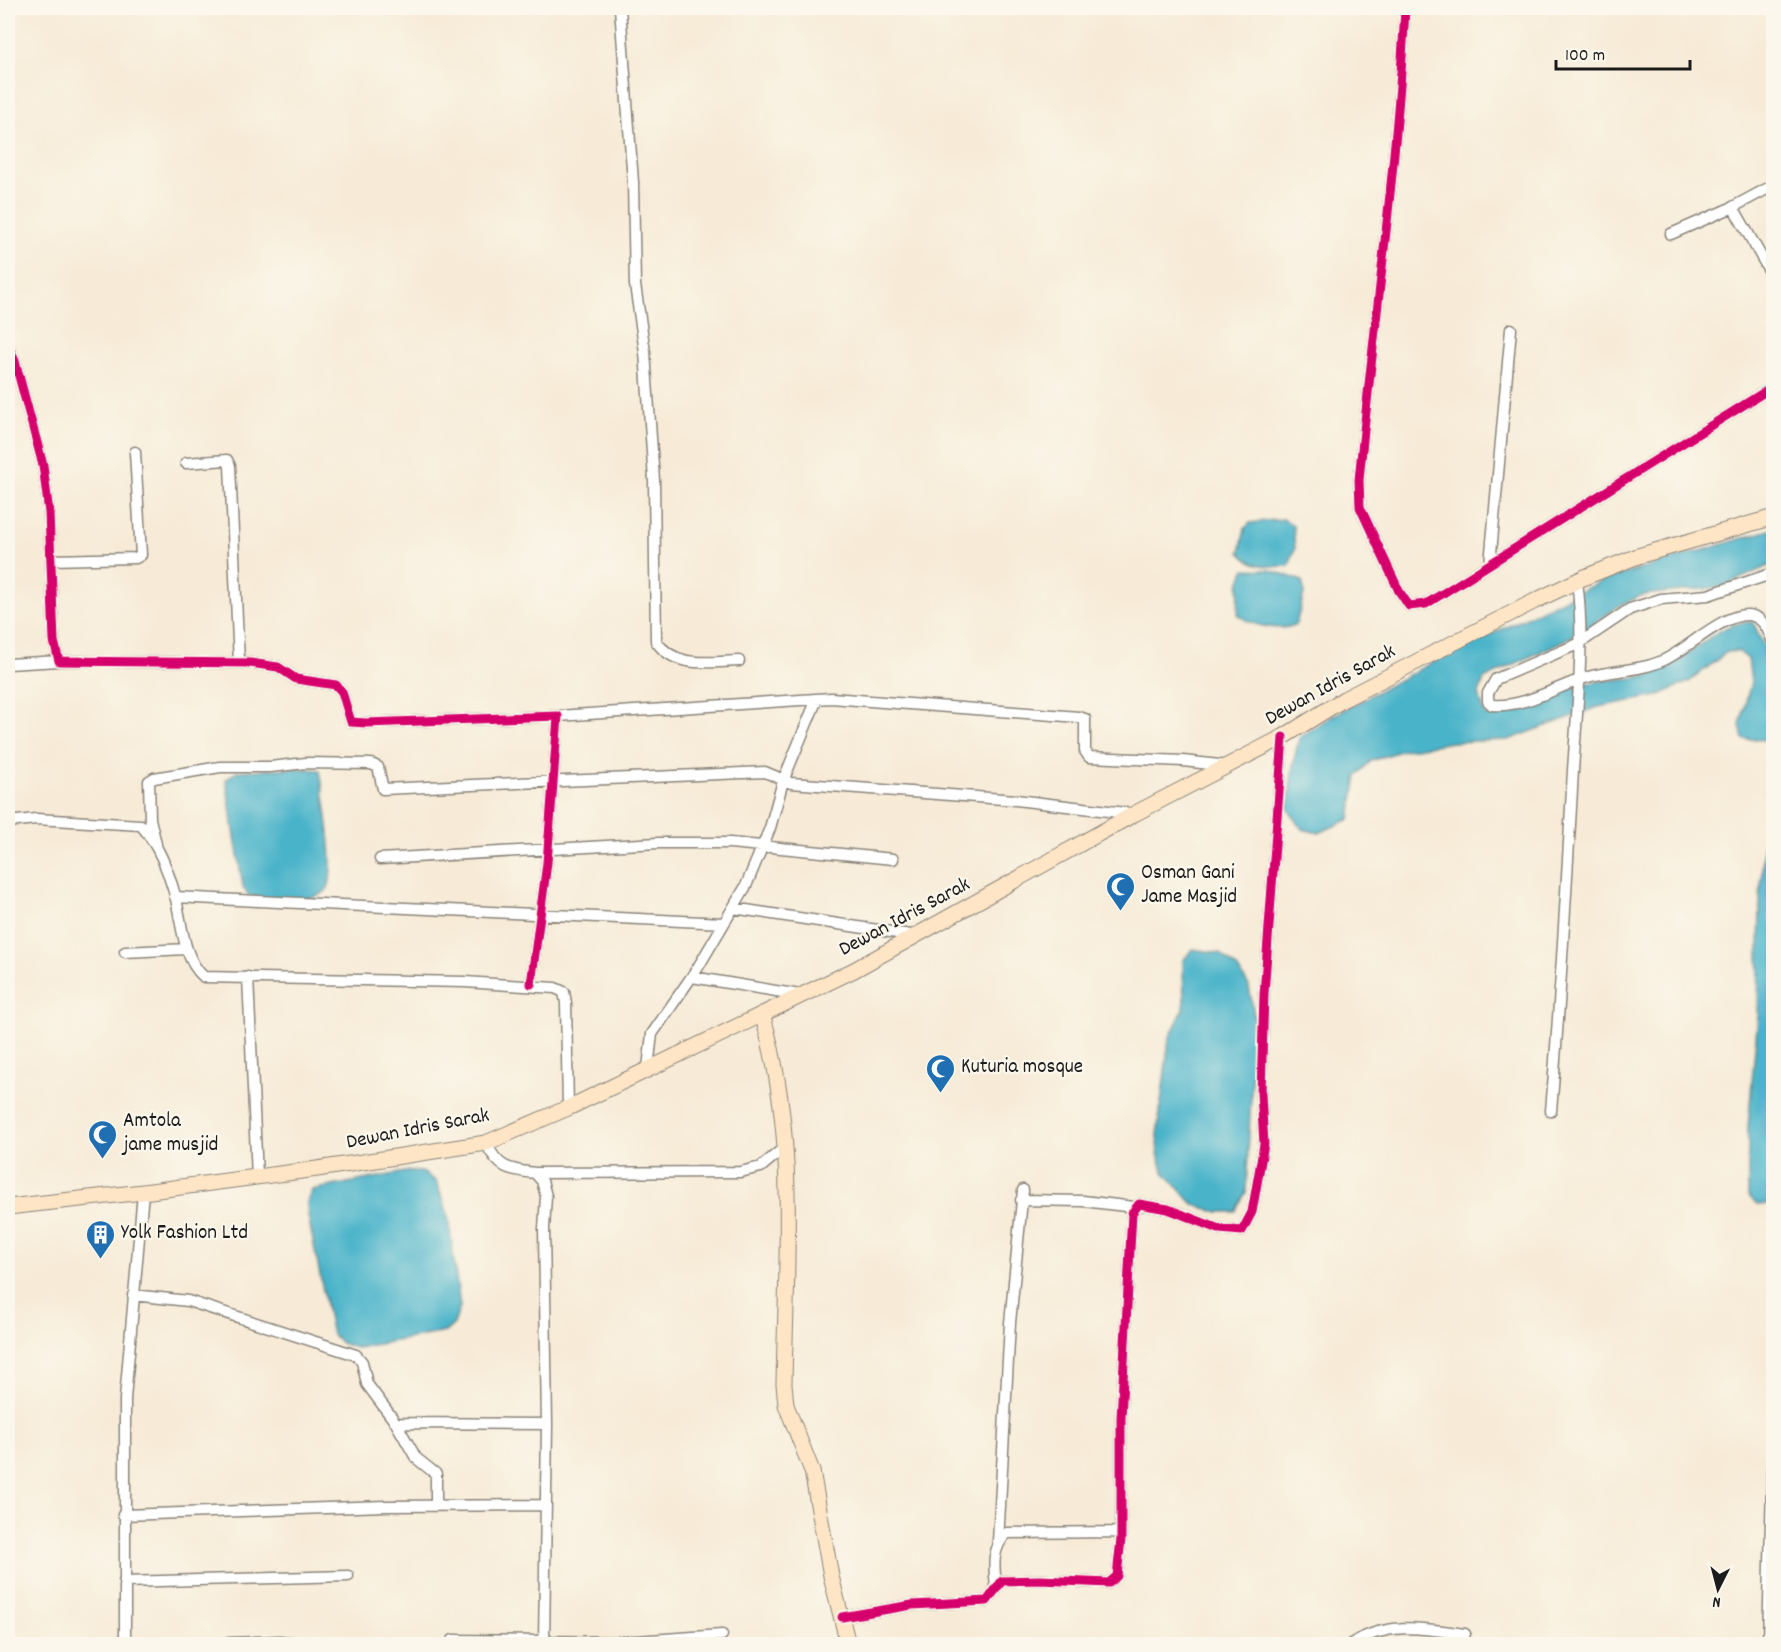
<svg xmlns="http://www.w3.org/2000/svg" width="1781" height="1652" font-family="Dekko,sans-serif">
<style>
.water{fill:#4ab3c9;stroke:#336872;stroke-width:1.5}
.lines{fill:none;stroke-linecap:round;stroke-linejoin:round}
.street-casing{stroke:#8a847a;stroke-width:13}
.secondary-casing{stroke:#8a847a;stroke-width:17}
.street{stroke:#fff;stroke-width:10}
.secondary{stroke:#fde5c5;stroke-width:15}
.cycleway-casing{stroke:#fbf7ec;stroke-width:13}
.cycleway{stroke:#d6006c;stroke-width:9}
.labels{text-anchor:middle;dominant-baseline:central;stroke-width:4.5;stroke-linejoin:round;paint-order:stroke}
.street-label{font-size:21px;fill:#1c1c1c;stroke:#fbf7ec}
.poi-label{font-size:21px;fill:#1c1c1c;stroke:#fbf7ec;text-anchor:start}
</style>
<rect width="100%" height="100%" fill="#fbf7ec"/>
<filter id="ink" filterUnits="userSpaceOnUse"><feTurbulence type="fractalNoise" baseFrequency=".0167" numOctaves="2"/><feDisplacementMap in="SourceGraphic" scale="12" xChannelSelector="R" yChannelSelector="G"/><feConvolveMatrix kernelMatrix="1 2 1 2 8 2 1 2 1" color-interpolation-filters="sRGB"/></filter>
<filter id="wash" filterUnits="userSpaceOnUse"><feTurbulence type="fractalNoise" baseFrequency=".008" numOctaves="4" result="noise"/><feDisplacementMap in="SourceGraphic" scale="24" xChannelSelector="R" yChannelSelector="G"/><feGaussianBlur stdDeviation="1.35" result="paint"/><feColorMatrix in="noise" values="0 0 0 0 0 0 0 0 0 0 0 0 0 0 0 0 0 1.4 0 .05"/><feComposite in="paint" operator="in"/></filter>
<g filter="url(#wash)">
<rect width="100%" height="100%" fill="#f7ebd7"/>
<!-- water -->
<path class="water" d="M1283 519 1293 525 1295 548 1289 566C1271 567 1251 568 1240 552L1245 528 1250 523Z
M1773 529V564L1721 587 1643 595 1622 604 1581 632 1484 679 1479 694 1485 715C1520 714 1548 694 1581 685 1604 678 1630 681 1654 674 1691 662 1713 620 1753 622L1774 669V1160L1771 1204 1757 1205 1748 1195V1127L1758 1014 1760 899 1771 740 1743 739 1740 725 1751 682 1748 659 1738 651 1727 652 1690 681 1657 696 1598 707 1508 740 1452 742 1403 750 1371 761 1357 775 1350 819 1319 833 1302 829 1288 809 1293 765 1299 738 1332 716 1431 663 1604 580Z
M1245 569 1270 570 1303 581 1304 594 1296 624C1282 632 1249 626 1238 614L1239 585Z
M296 768 320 770C323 791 338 873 327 889 317 904 265 900 248 895L243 887 226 780 237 771Z
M1192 949 1220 953 1238 969 1249 986 1255 1020 1246 1192 1235 1212H1218L1194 1205 1163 1171 1158 1153V1127L1169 1039 1184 1008 1183 961Z
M410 1171 422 1172 436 1181 448 1215 460 1307 454 1324 445 1332 356 1348 341 1343 332 1335 308 1216 307 1203 312 1190Z"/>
</g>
<g filter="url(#ink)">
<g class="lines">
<defs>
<path id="street" d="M620 8 633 182 635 285 645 352 654 480 656 641C675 669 708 662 739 661
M1405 8C1397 166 1374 323 1359 480L1360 507 1399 591 1409 606 1426 604 1774 386
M1733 207 1774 279
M1671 234 1733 207 1774 185
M8 345 15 361 43 465 49 513 54 641 59 661 250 663 278 667 296 679 336 685 342 692 351 722 366 723 558 716 547 863 531 984
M186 463 227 460 230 466 239 663
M51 560 136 558 141 555 135 452
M1490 564 1511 329
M1774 573 1708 595 1661 599 1630 609 1578 644 1496 679 1488 693V701L1492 705C1525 708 1557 686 1588 677 1613 670 1641 671 1664 660 1688 649 1722 614 1748 615 1764 616 1769 632 1774 644
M8 664 59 661
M558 716 831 698 1079 717 1085 719V751L1089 757 1183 761 1228 766
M8 822 36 819 141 825C159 846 167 868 175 895 182 921 182 958 204 977L465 982 555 988 564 992 566 1003 568 1108
M156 844 150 819 149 781 154 778 220 767H270L306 763 371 764 378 767 383 789 765 772 791 783 1016 800 1134 814
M380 859 658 843H730L893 859
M175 897 724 923
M733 908 917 936
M125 952 187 949
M248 977 257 1177
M692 977 800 995
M648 1068 652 1034 697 969 746 886 770 828 783 781 817 699
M1551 1111C1560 1004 1566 897 1572 789 1575 721 1586 649 1577 581
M486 1143C498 1168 508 1170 535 1173L740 1172 761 1167 785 1147
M535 1173 542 1181 546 1196 544 1229 547 1424 544 1644
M1021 1200 1083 1201 1134 1207
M133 1295 188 1301 356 1355 362 1362 367 1384 396 1423 416 1458 436 1474V1505
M396 1423 547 1424
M123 1515 385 1506 546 1505
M998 1542 1010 1323 1023 1190
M124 1582 348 1576
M996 1587C994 1566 991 1549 1007 1533L1121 1532
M842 1617 912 1605 987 1601 1002 1581 1040 1580 1109 1583 1117 1576 1121 1539V1418L1132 1213 1139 1204 1168 1209 1219 1229 1242 1231 1252 1212 1264 1144 1261 1094 1264 994 1283 737
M453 1640 621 1642 722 1635
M125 1644V1399L143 1192
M203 1644 280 1641 311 1644
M1351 1644C1387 1621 1424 1628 1465 1634
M1768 1644 1774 1402"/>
<path id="secondary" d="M762 1014C798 1134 786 1261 784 1384L786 1405 812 1471 831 1576 848 1644
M8 1207 143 1192 317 1169 486 1143 568 1108 854 970 1134 814 1283 737 1344 699 1535 601 1585 577 1638 556 1774 517"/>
</defs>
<!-- street casing -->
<use href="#street" class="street-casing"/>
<!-- secondary casing -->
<use href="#secondary" class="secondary-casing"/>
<!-- street -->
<use href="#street" class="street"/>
<!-- secondary -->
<use href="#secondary" class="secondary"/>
<defs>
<path id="cycleway" d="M1405 8C1397 166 1374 323 1359 480L1360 507 1399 591 1409 606 1426 604 1774 386
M8 345 15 361 43 465 49 513 54 641 59 661 250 663 278 667 296 679 336 685 342 692 351 722 366 723 558 716 547 863 531 984
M842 1617 912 1605 987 1601 1002 1581 1040 1580 1109 1583 1117 1576 1121 1539V1418L1132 1213 1139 1204 1168 1209 1219 1229 1242 1231 1252 1212 1264 1144 1261 1094 1264 994 1283 737"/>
</defs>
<!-- cycleway casing -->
<use href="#cycleway" class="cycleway-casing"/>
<!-- cycleway -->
<use href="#cycleway" class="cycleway"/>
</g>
</g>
<!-- icons -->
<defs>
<symbol id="mosque-pin" viewBox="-11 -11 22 30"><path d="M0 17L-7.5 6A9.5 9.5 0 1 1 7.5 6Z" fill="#1f6fb2" stroke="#fbf7ec"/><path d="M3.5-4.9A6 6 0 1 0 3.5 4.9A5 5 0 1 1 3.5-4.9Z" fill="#fff"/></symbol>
<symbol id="building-pin" viewBox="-11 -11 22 30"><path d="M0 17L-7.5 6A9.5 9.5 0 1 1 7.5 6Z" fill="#1f6fb2" stroke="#fbf7ec"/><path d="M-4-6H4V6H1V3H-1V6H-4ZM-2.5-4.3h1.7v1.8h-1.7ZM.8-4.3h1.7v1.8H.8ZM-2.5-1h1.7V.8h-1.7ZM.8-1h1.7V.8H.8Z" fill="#fff"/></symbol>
</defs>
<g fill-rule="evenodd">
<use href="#mosque-pin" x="1104" y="870" width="33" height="45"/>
<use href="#mosque-pin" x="924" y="1052" width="33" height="45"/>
<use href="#mosque-pin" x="86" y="1118" width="33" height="45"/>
<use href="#building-pin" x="84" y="1218" width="33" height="45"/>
</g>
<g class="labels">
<!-- street labels -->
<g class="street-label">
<text transform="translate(1331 686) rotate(-29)">Dewan Idris Sarak</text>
<text transform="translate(905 918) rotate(-28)">Dewan Idris Sarak</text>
<text transform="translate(418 1130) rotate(-11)">Dewan Idris Sarak</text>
</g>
<!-- poi labels -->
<g class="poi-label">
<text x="1141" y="874">Osman Gani<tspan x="1141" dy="24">Jame Masjid</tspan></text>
<text x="961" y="1068">Kuturia mosque</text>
<text x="123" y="1122">Amtola<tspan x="123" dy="24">jame musjid</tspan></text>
<text x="121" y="1234">Yolk Fashion Ltd</text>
</g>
</g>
<!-- margin -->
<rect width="1781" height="1652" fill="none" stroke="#fbf7ec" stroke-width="30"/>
<!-- north arrow -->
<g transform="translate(1718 1589) rotate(186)" stroke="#fbf7ec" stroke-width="4.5" paint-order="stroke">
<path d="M0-4.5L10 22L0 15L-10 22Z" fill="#1c1c1c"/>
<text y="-9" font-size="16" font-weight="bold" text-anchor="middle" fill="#1c1c1c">N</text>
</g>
<!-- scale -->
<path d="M1556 60v9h134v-9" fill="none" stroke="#1c1c1c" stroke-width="3"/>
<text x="1565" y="60" font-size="18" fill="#1c1c1c" stroke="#fbf7ec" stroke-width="4.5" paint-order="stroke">100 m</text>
</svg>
